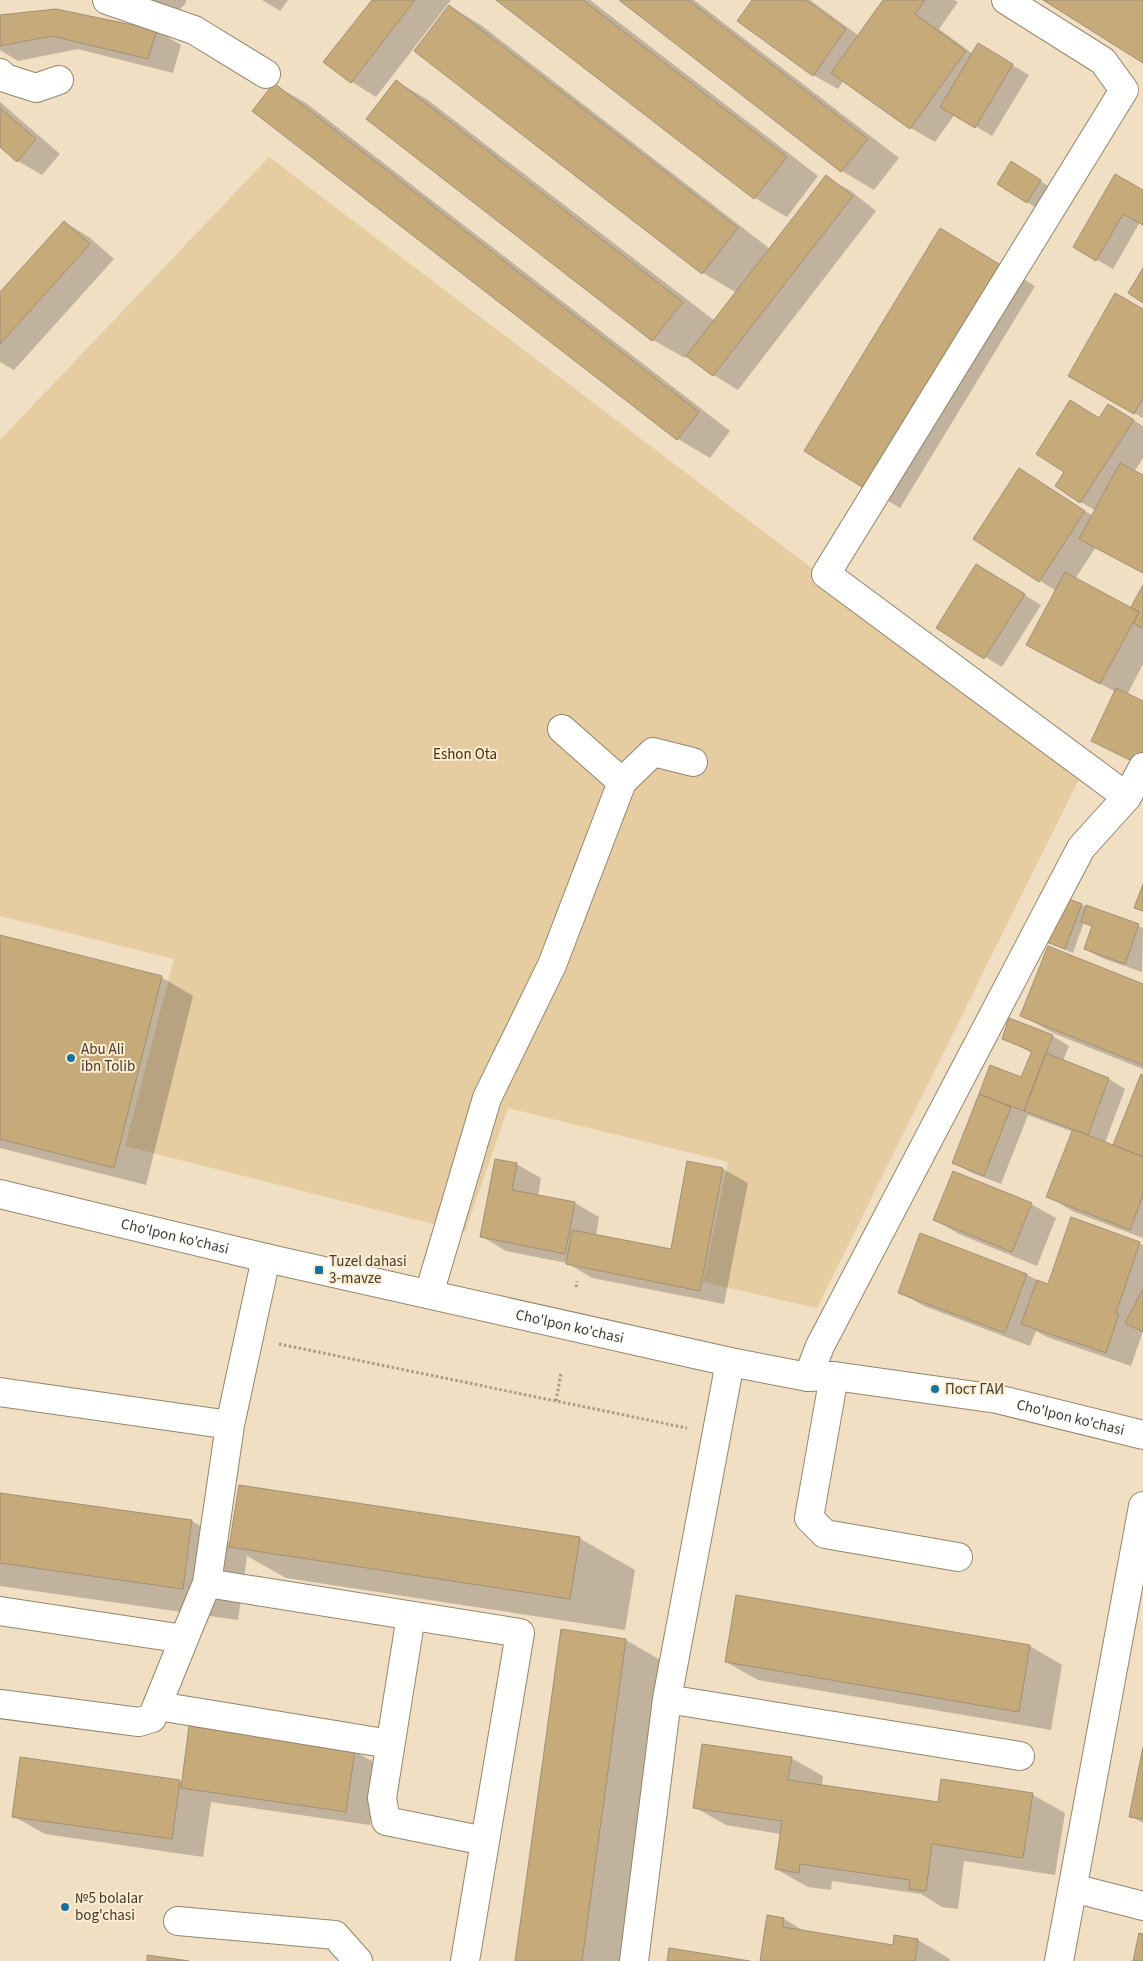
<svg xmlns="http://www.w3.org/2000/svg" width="1143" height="1961" font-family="'Source Sans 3',sans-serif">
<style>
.green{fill:#e5cca1}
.shadow{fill:#0003}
.building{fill:#c6aa79;stroke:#a09076}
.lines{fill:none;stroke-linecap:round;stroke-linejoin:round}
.minor-casing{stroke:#94856b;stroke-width:30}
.major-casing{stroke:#94856b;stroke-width:30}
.path{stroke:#a89b86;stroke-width:3;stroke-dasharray:2.5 2.5;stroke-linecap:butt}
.minor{stroke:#fff;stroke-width:28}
.major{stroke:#fff;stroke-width:28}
.poi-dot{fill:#1673a1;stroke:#fdecd0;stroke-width:2}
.labels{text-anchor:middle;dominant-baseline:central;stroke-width:4;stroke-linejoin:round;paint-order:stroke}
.park-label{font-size:15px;fill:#443006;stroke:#fdecd0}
.poi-label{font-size:15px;fill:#413a2f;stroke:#fdecd0;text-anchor:start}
.street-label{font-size:15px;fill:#413a2f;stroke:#fdecd0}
</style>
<rect width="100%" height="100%" fill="#f0dfc3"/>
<!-- green -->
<path class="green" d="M269 157 1082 773 817 1308 703 1282 728 1162 508 1108 465 1232 125 1146 174 959 0 916V440Z"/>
<!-- shadow -->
<path class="shadow" d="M113 0H186V3L172 17Z
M262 0H288L280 11Z
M373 0H451L376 97 352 82 325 62Z
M498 0H590L818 176 787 217 755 198Z
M621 0H694L899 158 874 190 842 171Z
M753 0H810L859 36 885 0H954L958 2 939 29 973 54 978 45 1029 75 992 136 955 114 935 142 911 128 844 80 838 89 813 75Z
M449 6 481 25 770 249 826 177 851 191 876 211 738 390 714 375 687 355 685 358 653 340 396 81 428 100 715 321 737 293 703 273 415 50Z
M0 16 157 31 181 45 173 73 78 49 18 61 0 50Z
M274 85 306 103 730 431 710 458 678 439 254 111Z
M0 102 60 154 42 175 18 161 0 145Z
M1019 167 1048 186 1035 207 1027 202Z
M1143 191V224L1140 222 1113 269 1075 247Z
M64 222 89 237 114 259 14 370 0 362V294Z
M972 248 1035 286 900 508 868 489Z
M1143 310V418L1069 376Z
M1071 401 1100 419 1133 420 1143 426V458L1134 472 1143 477V573L1096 547 1075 579 1137 612 1143 588V664L1127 695 1143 703 1116 692 1053 659 1056 591 975 539 1020 470 1093 516 1096 511 1081 502 1066 472Z
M993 575 1041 605 1002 667 938 628Z
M1081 905 1143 928 1142 972 1102 958 1085 949 1093 927 1084 922 1073 953 1045 941Z
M0 936 161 977 193 996 146 1185 0 1148Z
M1143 985V1069L1053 1033 1021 1015Z
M1010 1020 1053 1036 1069 1046 1063 1061 1109 1079 1125 1089 1105 1143 1114 1147 1141 1075 1143 1076V1238L1072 1211 1048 1196 1073 1132 1028 1115 1001 1184 970 1172 953 1162 991 1067 1022 1079 1032 1053 1003 1038Z
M688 1162 723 1169 748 1183 724 1304 592 1278 567 1263 506 1251 481 1236 516 1164 541 1178 538 1196 575 1203 599 1217 596 1236 672 1250Z
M1031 1204 1056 1218 1037 1266 959 1234 935 1220Z
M1072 1219 1143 1245V1331L1131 1366 1047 1337 1036 1331 1030 1346 924 1306 899 1292 920 1235 1027 1275 1048 1285Z
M0 1494 192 1521 231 1544 579 1538 635 1570 625 1630 286 1578 247 1556 238 1620 0 1586Z
M626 1640 681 1672 641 1961H516Z
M1030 1646 1062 1665 1051 1730 758 1680 726 1662Z
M354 1751 379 1765 370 1825 211 1802 203 1857 45 1834 13 1816 179 1781 183 1783Z
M1143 1754V1823L1130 1816Z
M791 1758 823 1776 822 1786 939 1804 942 1781 1033 1795 1065 1813 1055 1875 964 1861 958 1909 942 1907 921 1894 832 1881 831 1890 808 1887 776 1869 781 1834 726 1825 694 1807Z
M768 1917 784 1919 806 1932 894 1946 918 1940 950 1959 949 1961H762Z"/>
<!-- building -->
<path class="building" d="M372 0H415L351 83 323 62Z
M496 0H583L787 157 754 199Z
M619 0H688L868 139 841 172Z
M752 0H806L846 29 813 76 737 21Z
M883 0H925L915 14 966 51 910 129 831 73Z
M1043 0H1143V63Z
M449 5 738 228 702 274 414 51Z
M56 9 157 30 148 59 52 36 0 46V15Z
M978 43 1013 64 975 128 940 107Z
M396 80 683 302 652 341 366 119Z
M274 83 699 412 677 440 252 111Z
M0 108 36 139 17 162 0 147Z
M1011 161 1041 180 1027 203 997 184Z
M1115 174 1143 190V225L1123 214 1096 261 1073 247Z
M826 175 853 196 713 376 686 356Z
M64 221 90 244 0 344V292Z
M940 228 1004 267 867 490 804 451Z
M1143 268V303L1128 293Z
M1115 293 1143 309V398L1134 414 1068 376Z
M1070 400 1099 418 1108 404 1134 420 1080 503 1055 486 1064 472 1036 454Z
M1120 463 1143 475V573L1079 539Z
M1019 468 1085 511 1039 582 973 539Z
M976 564 1025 594 984 659 936 628Z
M1065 572 1139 612 1100 684 1026 645Z
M1143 585V628L1133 623 1139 612 1131 607Z
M1116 688 1143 701V759L1140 765 1091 741Z
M1143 884V911L1134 908Z
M1061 896 1082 904 1065 949 1044 941Z
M1086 905 1139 924 1125 964 1084 949 1092 926 1081 922Z
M0 935 162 976 114 1168 0 1139Z
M1048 946 1143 984V1065L1020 1016Z
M1009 1018 1053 1035 1024 1111 979 1094 990 1065 1021 1077 1032 1051 1002 1039Z
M1046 1053 1109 1078 1088 1135 1024 1111Z
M1141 1074 1143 1075V1157L1113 1145Z
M979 1094 1011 1107 984 1176 952 1163Z
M1073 1129 1143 1157V1195L1130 1230 1046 1197Z
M495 1159 517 1163 512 1190 575 1202 565 1254 480 1237Z
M687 1161 723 1168 700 1291 566 1264 572 1230 671 1249Z
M953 1171 1032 1203 1012 1252 933 1220Z
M1071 1217 1140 1242 1116 1313 1119 1314 1106 1353 1021 1324 1037 1280 1048 1284Z
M920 1233 1027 1274 1005 1333 898 1293Z
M1143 1289V1332L1125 1323Z
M239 1485 580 1537 570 1599 229 1547Z
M0 1493 192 1520 183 1589 0 1563Z
M736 1595 1030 1645 1019 1712 725 1662Z
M561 1629 626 1639 582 1961H515Z
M189 1726 355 1750 346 1812 181 1788Z
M702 1744 792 1757 788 1780 938 1802 941 1779 1033 1793 1023 1858 932 1844 926 1891 909 1889 910 1880 800 1864 799 1873 775 1869 782 1821 693 1808Z
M1143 1747V1819L1129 1817Z
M20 1757 180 1780 172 1839 12 1817Z
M767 1915 784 1918 783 1927 893 1945 894 1935 918 1939 915 1961H760Z
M1139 1933 1143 1934V1961H1133Z
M669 1948 750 1961H667Z
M147 1955 189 1961H147Z"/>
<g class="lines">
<defs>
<path id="minor" d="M107 0 194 30 266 74
M1006 0 1103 61 1124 90 826 574 1127 797
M0 73 5 78 36 88 59 80
M562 729 622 782
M429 1294 487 1098 552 965 622 782 653 752 693 762
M834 1376 809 1518 825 1534 958 1557
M808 1377 820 1346 1081 848 1127 797 1143 767
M0 1392 230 1425
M207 1583 230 1425 266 1258
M0 1611 184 1639 207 1583 520 1633 465 1961
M411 1616 382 1798 386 1821 485 1841
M667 1699 1020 1756
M0 1704 139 1722 152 1718 184 1639
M158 1706 390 1744
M1073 1888 1143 1906
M178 1921 335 1935 358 1961
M634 1961 667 1699 730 1362
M1059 1961 1143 1506"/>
<g id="major">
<path id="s1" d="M0 1194 266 1258 730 1362 808 1377 834 1376 997 1399 1143 1435"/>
</g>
</defs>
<!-- minor casing -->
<use href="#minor" class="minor-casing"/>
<!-- major casing -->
<use href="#major" class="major-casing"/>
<!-- path -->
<path class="path" d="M576 1287 577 1281
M279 1344 687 1428
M556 1401 561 1373"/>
<!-- minor -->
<use href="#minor" class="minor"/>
<!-- major -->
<use href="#major" class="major"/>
</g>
<!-- markers -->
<g class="poi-dot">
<circle cx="71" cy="1058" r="5"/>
<rect x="314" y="1265" width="10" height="10" rx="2.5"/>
<circle cx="935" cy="1389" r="5"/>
<circle cx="65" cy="1907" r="5"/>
</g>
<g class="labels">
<!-- park labels -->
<g class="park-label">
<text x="465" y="754">Eshon Ota</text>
</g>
<!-- poi labels -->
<g class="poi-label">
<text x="81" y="1049">Abu Ali<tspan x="81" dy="17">ibn Tolib</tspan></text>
<text x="329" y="1261">Tuzel dahasi<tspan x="329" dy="17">3-mavze</tspan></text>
<text x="945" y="1389">Пост ГАИ</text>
<text x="75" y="1898">№5 bolalar<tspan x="75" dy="17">bog'chasi</tspan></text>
</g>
<!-- street labels -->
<g class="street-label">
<text stroke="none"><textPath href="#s1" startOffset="180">Cho'lpon ko'chasi</textPath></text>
<text stroke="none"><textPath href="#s1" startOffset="585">Cho'lpon ko'chasi</textPath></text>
<text stroke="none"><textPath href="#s1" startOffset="1095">Cho'lpon ko'chasi</textPath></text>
</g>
</g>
</svg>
